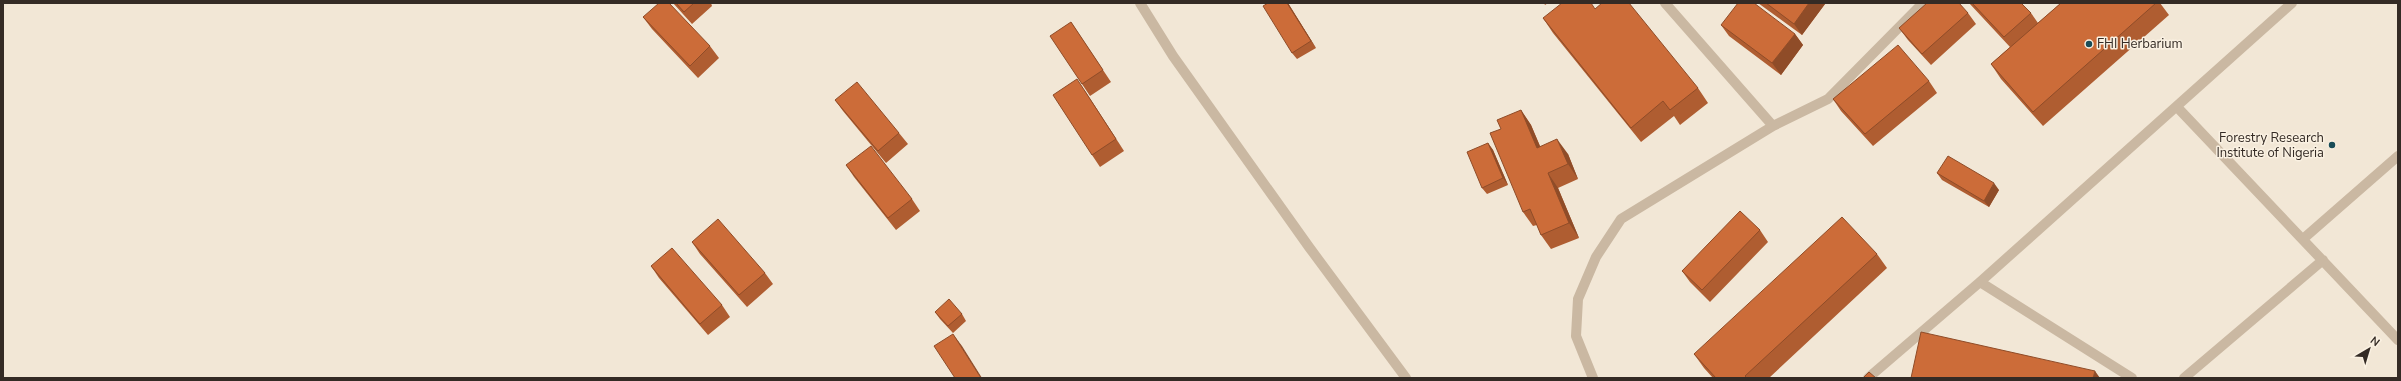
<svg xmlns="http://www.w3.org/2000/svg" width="2401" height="381" font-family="'Nunito Sans',sans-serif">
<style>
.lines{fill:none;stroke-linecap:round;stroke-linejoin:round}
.minor{stroke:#cab8a2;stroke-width:10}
.wall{fill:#af5d31}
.shaded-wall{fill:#8f4c28}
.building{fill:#cc6c39;stroke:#8f4c28}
.poi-dot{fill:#194c57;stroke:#faf1e2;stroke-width:1.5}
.labels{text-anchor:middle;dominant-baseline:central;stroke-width:3;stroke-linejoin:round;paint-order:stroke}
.poi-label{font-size:13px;fill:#342b25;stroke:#faf1e2;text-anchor:start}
</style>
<rect width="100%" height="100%" fill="#f2e7d6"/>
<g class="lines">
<!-- minor -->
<path class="minor" d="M1140 3 1173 56 1309 247 1406 378
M1665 3 1773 126
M2177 107 2398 340
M2303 239 2398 156
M1980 282 2132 378
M1593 378 1576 336 1578 299 1596 257 1621 219 1773 126 1828 99 1923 3
M1868 378 1980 282 2292 3
M2184 378 2323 260"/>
</g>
<!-- wall -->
<path class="wall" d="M673 3H711L712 6 692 24Z
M1268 3H1288L1316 48 1297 59 1292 53Z
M1544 3H1548L1545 5Z
M1758 3H1824L1825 4 1802 35Z
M1969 3H2021L2031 13 2038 23 2061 3H2160L2169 15 2043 126 2001 79 1991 64 2010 47Z
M1595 9 1698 88 1708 103 1680 125 1674 116 1641 142 1553 33 1543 18Z
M1968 13 1976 24 1931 65 1908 40 1899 28Z
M643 17 710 46 719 58 698 78 652 29Z
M1071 22 1111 82 1090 96 1082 84Z
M1721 25 1795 34 1803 45 1781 75 1729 36Z
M1929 81 1937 93 1873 146 1841 111 1833 99Z
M1085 91 1124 151 1100 167 1092 155Z
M835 100 899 133 908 144 886 163 843 111Z
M1521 110 1531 125 1540 146 1568 154 1578 179 1558 188 1579 238 1551 249 1541 235 1537 225 1533 226 1523 212Z
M1488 143 1493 150 1508 185 1487 194 1482 188Z
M846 165 912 199 920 211 896 230 854 177Z
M1937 173 1999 190 1989 207 1942 180Z
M1760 230 1768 242 1710 302 1690 282 1682 271Z
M692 242 765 273 773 284 747 307 700 254Z
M1877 254 1887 268 1769 378H1713L1704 368 1694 354Z
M651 266 722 305 730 317 708 335 659 278Z
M935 312 962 314 966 321 953 333 940 319Z"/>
<!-- shaded-wall -->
<path class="shaded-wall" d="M1287 3H1288L1316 48 1311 41Z
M1809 3H1824L1825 4 1802 35 1794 24Z
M1795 34 1803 45 1781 75 1772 63Z
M1077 79 1085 91 1124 151 1116 139Z
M1521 110 1531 125 1547 163 1537 148Z
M1557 139 1568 154 1578 179 1568 164Z
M1488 143 1493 150 1508 185 1503 178Z
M1548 173 1558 188 1579 238 1569 223Z
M1994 183 1999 190 1989 207 1984 201Z
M953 334 962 346 982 378H981Z
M2095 371 2100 378H2093Z"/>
<!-- building -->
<path class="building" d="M659 3H669L710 46 690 66 643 17Z
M676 3H694L684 12Z
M1268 3H1287L1311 41 1292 53 1263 6Z
M1562 3H1591L1595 9 1602 3H1629L1698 88 1670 110 1663 101 1631 128 1543 18Z
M1738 3H1754L1795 34 1772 63 1721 25Z
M1766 3H1809L1794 24Z
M1927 3H1959L1968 13 1922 54 1899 28Z
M1972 3H2021L2031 13 2004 37Z
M2061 3H2156L2033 112 1991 64Z
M1071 22 1103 70 1082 84 1050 36Z
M1898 45 1929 81 1865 134 1833 99Z
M1077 79 1116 139 1092 155 1053 95Z
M857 82 899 133 878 151 835 100Z
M1521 110 1537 148 1557 139 1568 164 1548 173 1569 223 1541 235 1530 209 1523 212 1490 133 1501 129 1497 120Z
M1488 143 1503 178 1482 188 1467 152Z
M871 146 912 199 888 218 846 165Z
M1948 156 1994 183 1984 201 1937 173Z
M1740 211 1760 230 1702 290 1682 271Z
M1842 217 1877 254 1745 376 1747 378H1716L1694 354Z
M718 219 765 273 739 295 692 242Z
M672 248 722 305 700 324 651 266Z
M949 299 962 314 948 326 935 312Z
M1921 332 2095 371 2093 378H1911Z
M953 334 981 378H955L934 346Z
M1869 372 1876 378H1863Z"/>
<!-- markers -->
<g class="poi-dot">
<circle cx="2089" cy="44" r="4"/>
<circle cx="2332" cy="145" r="4"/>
</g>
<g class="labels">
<!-- poi labels -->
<g class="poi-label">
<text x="2097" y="44">FHI Herbarium</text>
<text x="2324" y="138" text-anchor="end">Forestry Research<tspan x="2324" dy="15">Institute of Nigeria</tspan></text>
</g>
</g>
<!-- border -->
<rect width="2401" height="381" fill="none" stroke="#342b25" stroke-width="8"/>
<!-- north arrow -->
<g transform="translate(2369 349) rotate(38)" stroke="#faf1e2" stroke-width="3" paint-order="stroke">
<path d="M0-3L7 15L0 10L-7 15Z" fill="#342b25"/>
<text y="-6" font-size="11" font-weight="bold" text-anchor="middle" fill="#342b25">N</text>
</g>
</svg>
